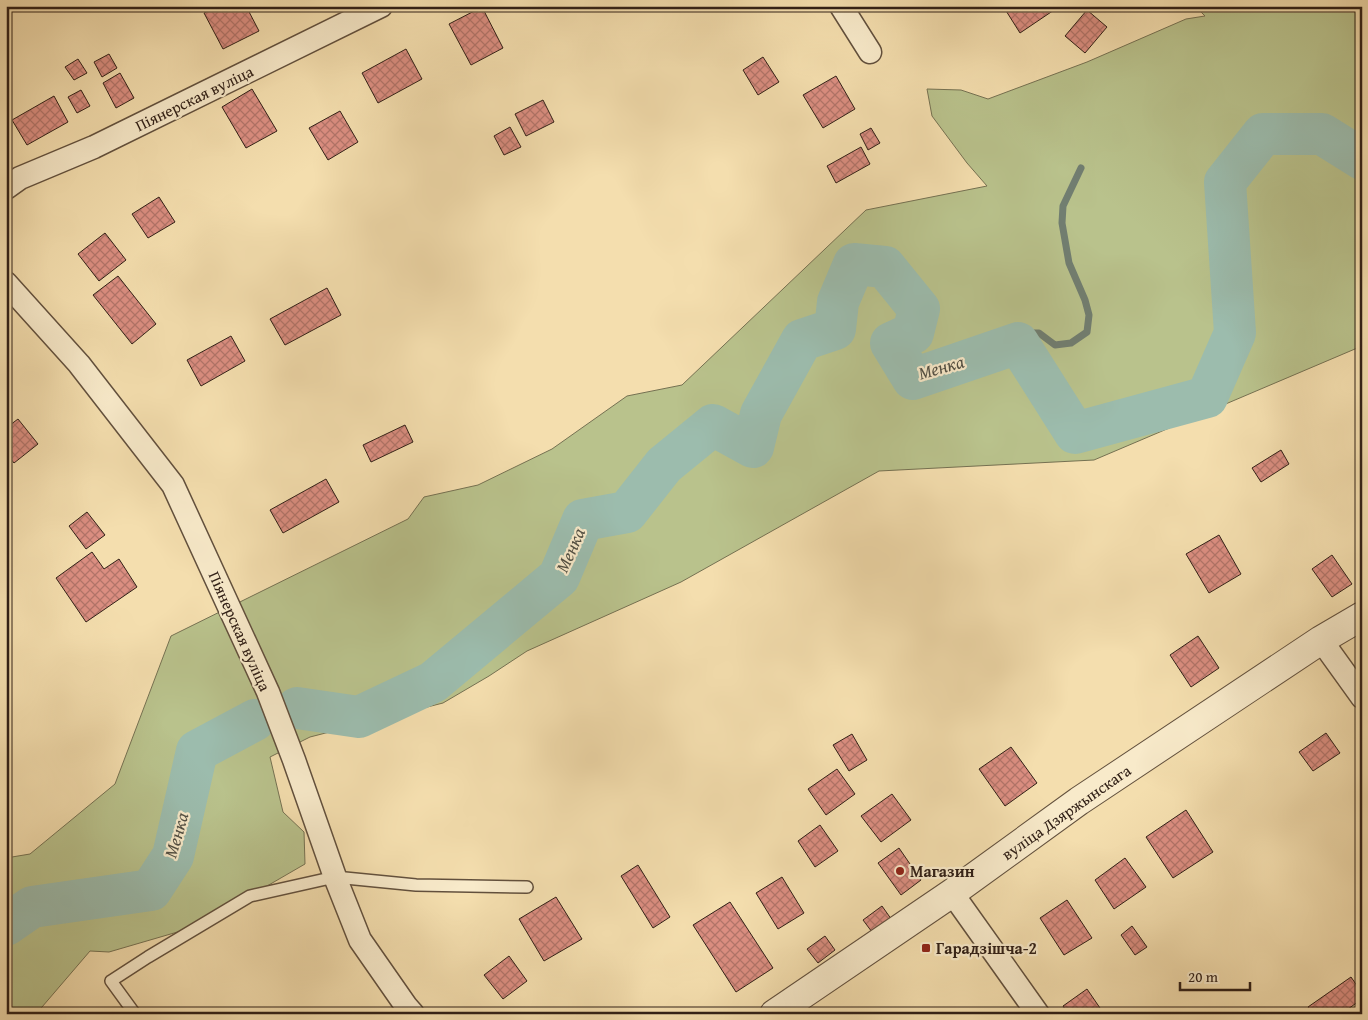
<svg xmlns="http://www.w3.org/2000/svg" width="1368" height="1020" font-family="'Gentium Book Plus',serif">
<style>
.grass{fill:#b9c28c;stroke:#757152}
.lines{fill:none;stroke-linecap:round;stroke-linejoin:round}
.stream{stroke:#717e71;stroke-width:7}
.river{stroke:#9cbcad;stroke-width:42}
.building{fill:url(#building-cross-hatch);stroke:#312017}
.service-casing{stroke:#62503d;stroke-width:14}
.minor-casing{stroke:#62503d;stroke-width:25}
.tertiary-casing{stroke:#62503d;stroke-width:30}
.service{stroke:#f8eaca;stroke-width:11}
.minor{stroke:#f8eaca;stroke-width:22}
.tertiary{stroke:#f8eaca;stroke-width:28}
.poi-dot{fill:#8f2418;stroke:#f8eaca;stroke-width:2}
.labels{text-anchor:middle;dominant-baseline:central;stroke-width:4.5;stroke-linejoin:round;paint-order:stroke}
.street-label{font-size:16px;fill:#312017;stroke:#f8eaca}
.poi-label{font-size:16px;font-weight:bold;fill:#312017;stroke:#f8eaca;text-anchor:start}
.water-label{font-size:18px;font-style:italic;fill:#514f44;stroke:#f8eaca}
</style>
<defs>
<pattern id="building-cross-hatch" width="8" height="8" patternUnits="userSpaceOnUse" patternTransform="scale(1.25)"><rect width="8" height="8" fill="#db8e81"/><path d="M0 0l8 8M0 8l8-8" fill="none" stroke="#b27469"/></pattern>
</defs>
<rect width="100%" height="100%" fill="#f4deae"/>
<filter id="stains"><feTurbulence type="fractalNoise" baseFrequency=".004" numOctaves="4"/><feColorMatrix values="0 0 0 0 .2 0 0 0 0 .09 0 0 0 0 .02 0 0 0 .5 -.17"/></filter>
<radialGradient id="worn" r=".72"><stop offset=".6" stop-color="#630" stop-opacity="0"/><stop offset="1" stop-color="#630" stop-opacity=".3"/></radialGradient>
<!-- grass -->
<path class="grass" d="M1195 6H1362V346L1094 460 879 471 681 582 527 651 489 676 443 703 310 737 270 757 283 812 304 832 305 864 198 926 109 952 90 951 36 1014H6V858L30 854 115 784 171 636 408 519 424 497 478 485 552 449 627 396 682 385 866 210 987 186 967 163 932 116 927 89 961 90 988 99 1087 62 1186 19 1205 16Z"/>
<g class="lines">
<!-- stream -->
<path class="stream" d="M1018 343 1023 333H1039L1055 345 1071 343 1087 332 1089 315 1085 300 1069 263 1062 223 1063 206 1081 168"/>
<!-- river -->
<path class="river" d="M297 708 359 717 433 682 559 577 583 520 627 512 664 465 713 425 753 447 761 414 802 340 835 329 838 302 854 264 885 267 919 309 913 333 891 343 913 379 1018 343 1075 433 1207 397 1235 333 1225 182 1263 134H1322L1362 159
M6 925 32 907 151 890 173 856 197 751 255 720"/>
</g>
<!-- building -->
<path class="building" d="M217 6H246L259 31 223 49 204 13Z
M1003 6H1060L1020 33Z
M482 7 503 48 471 65 449 24Z
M1087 10 1107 27 1085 53 1065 36Z
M406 49 422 79 378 103 362 73Z
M109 54 117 68 102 77 94 62Z
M763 57 779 82 758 95 743 70Z
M78 59 87 73 74 80 65 67Z
M120 73 134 98 116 108 103 83Z
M836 76 855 109 823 128 803 95Z
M252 89 277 131 246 148 222 107Z
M81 90 90 106 77 113 68 97Z
M54 96 68 122 27 145 12 120Z
M543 100 554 122 526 136 515 114Z
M340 111 358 142 328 160 309 128Z
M510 127 521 147 504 155 494 136Z
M871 128 880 143 868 150 860 134Z
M861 147 870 164 836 183 827 166Z
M159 197 175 222 148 238 132 214Z
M105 233 126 260 99 281 78 254Z
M118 276 156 324 132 344 93 295Z
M327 288 341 315 285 345 270 319Z
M231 336 245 361 201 386 187 360Z
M18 419 38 444 14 463 6 453V428Z
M405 425 413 442 371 462 363 445Z
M1281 450 1289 464 1261 482 1252 468Z
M326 479 339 502 283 533 270 510Z
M87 512 105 535 86 549 69 526Z
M1219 535 1241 574 1209 593 1186 554Z
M92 552 104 569 119 559 137 587 86 622 56 578Z
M1332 555 1352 584 1332 597 1312 569Z
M1198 636 1219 668 1191 687 1170 655Z
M1326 733 1340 753 1313 771 1299 752Z
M852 734 867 760 849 771 833 745Z
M1011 747 1037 783 1005 806 979 769Z
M837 769 855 794 826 815 808 789Z
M892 794 911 820 881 842 861 816Z
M1186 810 1213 852 1173 878 1146 837Z
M820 825 838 851 815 867 798 841Z
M899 848 921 880 901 895 878 863Z
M1125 858 1146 887 1114 909 1095 880Z
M638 865 670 917 653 928 621 876Z
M782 877 804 913 778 929 756 893Z
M556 897 582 939 544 961 519 919Z
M1067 900 1092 938 1064 955 1040 918Z
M730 902 773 968 736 992 693 925Z
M882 906 894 923 875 936 863 920Z
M1132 926 1147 947 1135 955 1121 935Z
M825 936 835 950 818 963 807 949Z
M509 956 527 981 503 999 484 975Z
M1351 977 1362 993V999L1341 1014H1313L1308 1007Z
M1087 989 1100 1008 1092 1014H1068L1063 1006Z"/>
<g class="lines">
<defs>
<path id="service" d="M135 1014 111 981 148 957 250 896 335 877 416 885 527 887"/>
<path id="minor" d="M841 6 870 52
M6 188 20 178 94 147 381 6
M6 283 79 364 173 485 268 692 294 760 335 877 360 940 406 1006 413 1014
M1321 640 1362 697
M952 893 1038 1014"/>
<path id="tertiary" d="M774 1014 952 893 1079 801 1321 640 1362 616"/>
</defs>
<!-- service casing -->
<use href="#service" class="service-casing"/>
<!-- minor casing -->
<use href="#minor" class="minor-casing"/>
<!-- tertiary casing -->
<use href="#tertiary" class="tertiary-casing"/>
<!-- service -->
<use href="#service" class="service"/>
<!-- minor -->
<use href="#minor" class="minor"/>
<!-- tertiary -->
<use href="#tertiary" class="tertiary"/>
</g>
<!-- markers -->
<g class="poi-dot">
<circle cx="900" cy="871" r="5"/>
<rect x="921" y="943" width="10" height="10" rx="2.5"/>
</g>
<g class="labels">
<!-- street labels -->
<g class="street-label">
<text transform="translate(194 98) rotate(-26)">Піянерская вуліца</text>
<text transform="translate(240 631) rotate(66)">Піянерская вуліца</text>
<text transform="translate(1066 812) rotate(-35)">вуліца Дзяржынскага</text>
</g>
<!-- poi labels -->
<g class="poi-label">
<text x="910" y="871">Магазин</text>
<text x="936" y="948">Гарадзішча-2</text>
</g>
<!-- water labels -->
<g class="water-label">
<text transform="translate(941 367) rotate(-16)">Менка</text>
<text transform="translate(570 550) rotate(-66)">Менка</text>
<text transform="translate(176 835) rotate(-74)">Менка</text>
</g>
</g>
<!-- margin -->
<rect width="1368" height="1020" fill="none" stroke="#f4deae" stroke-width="25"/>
<rect x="8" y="8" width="1353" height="1005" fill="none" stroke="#312017" stroke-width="2.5"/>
<rect x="12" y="12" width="1343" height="995" fill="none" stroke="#312017"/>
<!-- scale -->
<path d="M1180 982v8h70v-8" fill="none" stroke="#312017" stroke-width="2.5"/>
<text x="1188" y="982" font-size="15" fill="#312017" stroke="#f8eaca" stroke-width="4" paint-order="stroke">20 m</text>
<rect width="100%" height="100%" filter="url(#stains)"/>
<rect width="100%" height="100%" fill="url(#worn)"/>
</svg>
